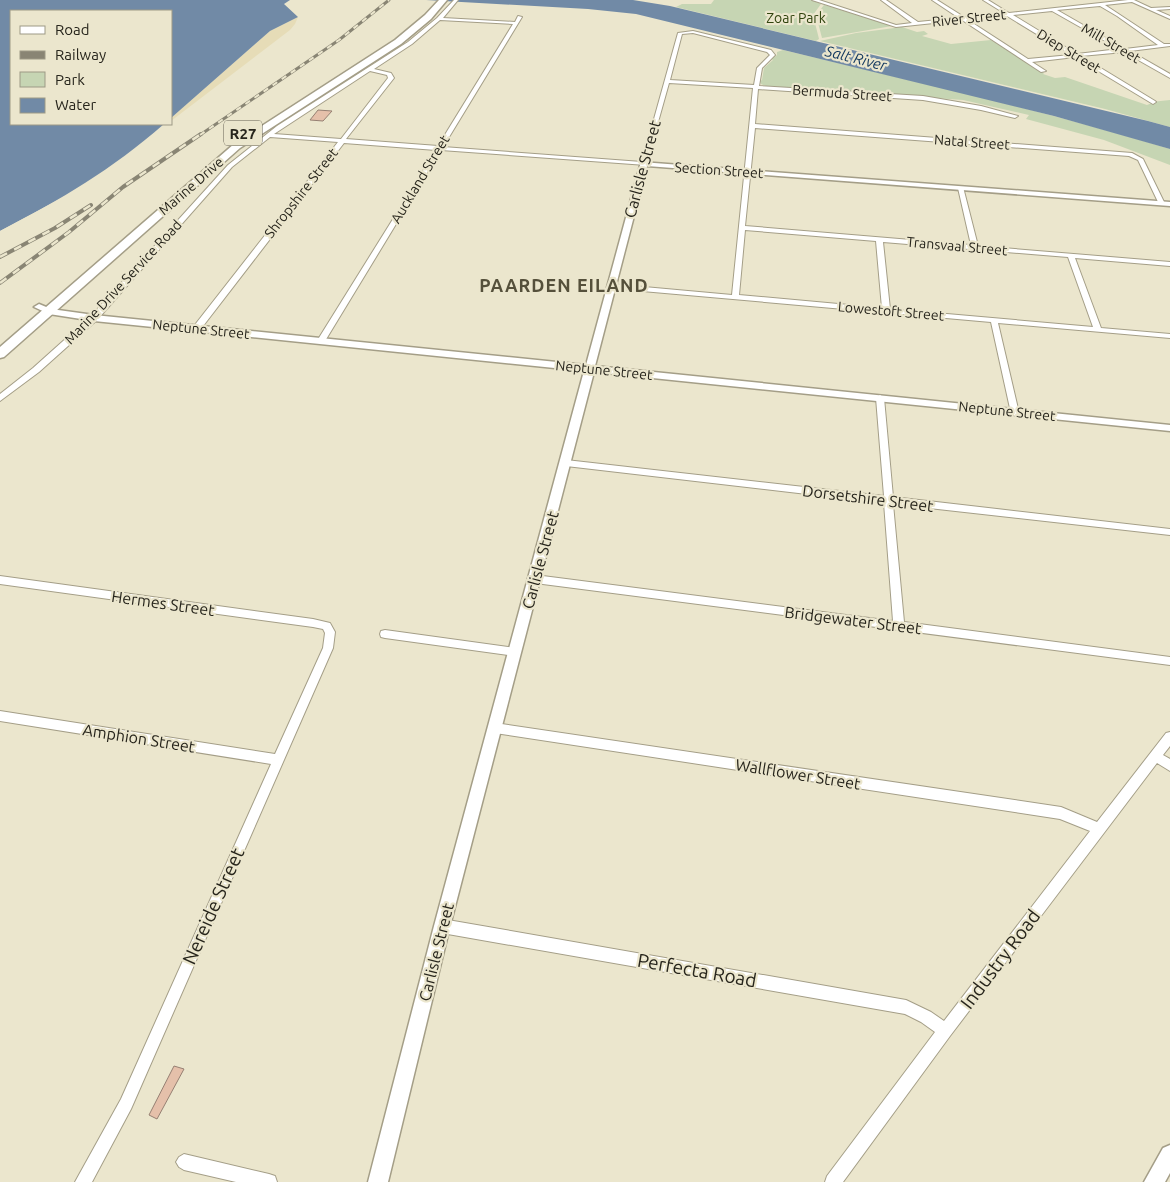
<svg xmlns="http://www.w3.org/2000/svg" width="1170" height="1182" font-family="Ubuntu,sans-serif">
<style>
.green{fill:#c6d5b3}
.sand{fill:#e6dcb7}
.water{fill:#718aa6}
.pier{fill:#ebe6cd}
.building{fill:#e5c0aa;stroke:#968073}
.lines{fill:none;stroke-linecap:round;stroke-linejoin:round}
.minor-casing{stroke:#a49e87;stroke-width:2}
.tertiary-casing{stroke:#a49e87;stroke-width:3}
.primary-casing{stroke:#a49e87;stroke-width:3}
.minor{fill:#fff;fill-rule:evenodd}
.tertiary{fill:#fff;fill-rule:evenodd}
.primary{fill:#fff;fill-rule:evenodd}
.rail-far1-casing{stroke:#898574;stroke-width:3}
.rail-casing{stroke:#898574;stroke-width:4}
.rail-far1{stroke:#ebe6cd;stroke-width:2;stroke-dasharray:5.5;stroke-linecap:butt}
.rail{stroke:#ebe6cd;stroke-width:2.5;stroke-dasharray:8;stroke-linecap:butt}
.labels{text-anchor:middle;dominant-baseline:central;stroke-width:4.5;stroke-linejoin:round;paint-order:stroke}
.far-park-label{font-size:14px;fill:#31440e;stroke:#ebe6cd}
.far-street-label{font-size:14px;fill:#27251c;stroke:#ebe6cd}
.far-water-label{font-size:15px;font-style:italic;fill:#11375e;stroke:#ebe6cd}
.shield{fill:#ebe6cd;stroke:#625f51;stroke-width:1}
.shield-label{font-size:15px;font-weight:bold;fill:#27251c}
.street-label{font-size:16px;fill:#27251c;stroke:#ebe6cd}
.far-district-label{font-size:18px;font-weight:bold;letter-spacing:1px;fill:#55503b;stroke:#ebe6cd}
.near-street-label{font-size:19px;fill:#27251c;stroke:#ebe6cd}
</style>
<rect width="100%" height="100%" fill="#ebe6cd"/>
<!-- green -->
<path class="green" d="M714 0H811L821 4 813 15 819 39 816 41 676 7 682 4H711Z
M824 5 828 6 892 26 822 38 816 15Z
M902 27 917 32 924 31 928 34 922 36 951 44 991 40 1044 73 1043 74 1055 78 1065 77 1147 105 1152 103 1151 102 1170 100V127L1105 109 820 41 856 33Z
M783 50C912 81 1043 110 1170 149V165L1104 140 1026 119 1029 115 963 100 766 86 761 84 760 81 762 80 764 68 773 60 772 59 777 55V52Z"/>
<!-- sand -->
<path class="sand" d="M298 17 295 24 290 30 171 121V118L270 31Z"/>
<!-- water -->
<path class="water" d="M0 0H290L284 4 298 17 270 31 171 118V11H11V124H164C111 170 62 199 0 231Z
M426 0H633L670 6 1148 121 1170 127V149L1054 116 636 14 588 9Z"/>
<!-- pier -->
<path class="pier" d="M167 124 113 169 85 188 0 233V231L84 186 112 167Z"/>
<!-- building -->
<path class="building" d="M318 110 332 111 323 121 310 120Z
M174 1066 184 1069 157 1119 149 1115Z"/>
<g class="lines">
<defs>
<path id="minor" d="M454 0H458L443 18 515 22 518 16 522 17 443 147 642 162 678 33 693 31 771 50 775 55 762 68 759 86 923 96 981 106 1018 116 1015 118 981 110 923 100 758 89 755 124 1132 153 1143 159 1165 204 1164 205 1159 204 1138 160 1129 156 755 128 745 226 971 245 958 188 963 187 978 246 1170 262V266L1075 258 1101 328 1170 334V338L998 323 1019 413 1015 416 1011 413 991 322 608 288 607 286 611 284 732 295 753 88 669 83 646 165 441 150 325 341 321 343 317 341 436 150 344 143 200 330H194V326L338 142 270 137 232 167 97 320 39 372 0 401V394L33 368 91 316 228 165 277 126 408 42 437 18ZM440 20 513 24 438 146 346 139 394 78 391 73 374 69 412 44ZM693 33 767 52 770 55 757 68 754 85 670 80 682 34ZM370 71 387 75 388 78 341 139 274 134ZM745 230 876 241 882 308 739 295ZM883 242 1068 257 1093 327 890 309Z
M812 0H819L896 25 912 23 881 0H886L918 22 959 18 932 0H937L964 17 1004 13 983 0H988L1009 13 1128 0H1134L1151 8 1170 7V9L1156 10 1170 16V19L1132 2 1105 5 1164 44H1170V46L1130 51 1170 74V78L1124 52 1081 56 1155 101 1156 102 1153 104 1075 57 1032 62 1046 71 1041 72 962 20 896 27ZM1100 6 1117 16 1158 45 1125 49 1057 10ZM1052 11 1119 49 1077 54 1013 15ZM1007 16 1071 55 1028 59 968 20Z
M880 395 884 398 893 497 1170 529V535L893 504 904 622 1170 657V665L535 583 530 579 535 575 893 621 884 503 566 466 562 463 566 460 884 496 876 398Z
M0 576 313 619 330 623 335 632 333 648 131 1109 92 1182H75L121 1099 271 764 0 721V711L275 754 323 648 325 633 323 629 313 627 0 584Z
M385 630 515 648 519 649 520 652 519 655 515 656 385 638 381 637 380 634 381 631Z
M495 723 1061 807 1097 822 1166 733 1170 732V746L1163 755 1170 759V771L1157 763 950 1036 843 1182H825L827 1176 935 1032 921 1022 905 1014 442 933 437 931 435 926 437 921 442 919 906 1000 931 1012 944 1021 1090 831 1060 819 495 733 491 732 489 728 491 724Z
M184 1154 269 1174 275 1176 277 1182H236L184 1170 179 1167 176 1162 179 1157Z"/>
<path id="tertiary" d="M641 162 1170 202V206L647 166 595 366 1170 425V431L594 372 450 926 388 1182H368L434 926 584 371 94 321 49 314 34 307 39 304 51 309 94 315 586 365Z
M1170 1145V1173L1165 1182H1144L1163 1148Z"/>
<path id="primary" d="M439 0H447L431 19 401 44 240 148 4 357 0 358V347L234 144 395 40 425 15Z"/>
</defs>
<!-- minor casing -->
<use href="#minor" class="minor-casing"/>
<!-- tertiary casing -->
<use href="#tertiary" class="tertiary-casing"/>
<!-- primary casing -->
<use href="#primary" class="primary-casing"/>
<!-- minor -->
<use href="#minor" class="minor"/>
<!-- tertiary -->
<use href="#tertiary" class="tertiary"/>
<!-- primary -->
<use href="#primary" class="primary"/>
<defs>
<path id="rail-far1" d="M200 135 339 40 389 0"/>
<path id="rail" d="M0 257 55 228 91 205
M0 283 69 232 123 187 201 134"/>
</defs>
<!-- rail-far1 casing -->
<use href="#rail-far1" class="rail-far1-casing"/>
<!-- rail casing -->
<use href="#rail" class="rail-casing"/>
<!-- rail-far1 -->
<use href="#rail-far1" class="rail-far1"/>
<!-- rail -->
<use href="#rail" class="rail"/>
</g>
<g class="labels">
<!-- far-park labels -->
<g class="far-park-label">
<text x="796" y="18">Zoar Park</text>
</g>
<!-- far-street labels -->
<g class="far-street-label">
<text transform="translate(969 18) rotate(-6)">River Street</text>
<text transform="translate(1111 43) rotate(30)">Mill Street</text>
<text transform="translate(1069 51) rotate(31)">Diep Street</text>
<text transform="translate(842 93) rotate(4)">Bermuda Street</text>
<text transform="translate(972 142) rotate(4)">Natal Street</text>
<text transform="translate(719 170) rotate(4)">Section Street</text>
<text transform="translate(420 179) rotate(-59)">Auckland Street</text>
<text transform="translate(191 186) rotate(-41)">Marine Drive</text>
<text transform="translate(301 193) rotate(-52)">Shropshire Street</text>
<text transform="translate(957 246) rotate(5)">Transvaal Street</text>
<text transform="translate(123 282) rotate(-47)">Marine Drive Service Road</text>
<text transform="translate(891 311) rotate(5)">Lowestoft Street</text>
<text transform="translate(201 329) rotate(6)">Neptune Street</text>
<text transform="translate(604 370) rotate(6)">Neptune Street</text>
<text transform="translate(1007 411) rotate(6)">Neptune Street</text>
</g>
<!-- far-water labels -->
<g class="far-water-label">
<text transform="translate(856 58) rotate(14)">Salt River</text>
</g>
<!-- shield labels -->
<rect class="shield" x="224" y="120.5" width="38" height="25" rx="4"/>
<g class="shield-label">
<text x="243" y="133">R27</text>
</g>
<!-- street labels -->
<g class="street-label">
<text transform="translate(642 169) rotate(-75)">Carlisle Street</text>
<text transform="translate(868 498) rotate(7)">Dorsetshire Street</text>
<text transform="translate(540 560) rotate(-75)">Carlisle Street</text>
<text transform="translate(163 603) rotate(8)">Hermes Street</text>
<text transform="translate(853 620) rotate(7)">Bridgewater Street</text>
<text transform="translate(139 738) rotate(9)">Amphion Street</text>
<text transform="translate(798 774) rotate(9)">Wallflower Street</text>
<text transform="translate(436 952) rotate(-76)">Carlisle Street</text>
</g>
<!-- far-district labels -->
<g class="far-district-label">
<text x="564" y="285">PAARDEN EILAND</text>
</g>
<!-- near-street labels -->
<g class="near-street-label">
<text transform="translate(213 906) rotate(-66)">Nereide Street</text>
<text transform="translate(1000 959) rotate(-53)">Industry Road</text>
<text transform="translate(697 970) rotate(10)">Perfecta Road</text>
</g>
</g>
<!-- legend -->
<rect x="10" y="10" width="162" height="115" fill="#ebe6cd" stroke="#9d9986"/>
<rect x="20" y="26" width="25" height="8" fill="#ffffff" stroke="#9d9986"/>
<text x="55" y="35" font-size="15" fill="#27251c">Road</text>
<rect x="20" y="51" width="25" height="8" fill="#898574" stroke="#9d9986"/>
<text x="55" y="60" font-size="15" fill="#27251c">Railway</text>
<rect x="20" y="72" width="25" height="15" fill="#c6d5b3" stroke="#9d9986"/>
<text x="55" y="85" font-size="15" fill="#27251c">Park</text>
<rect x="20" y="98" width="25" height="15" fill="#718aa6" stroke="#9d9986"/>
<text x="55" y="110" font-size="15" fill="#27251c">Water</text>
</svg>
